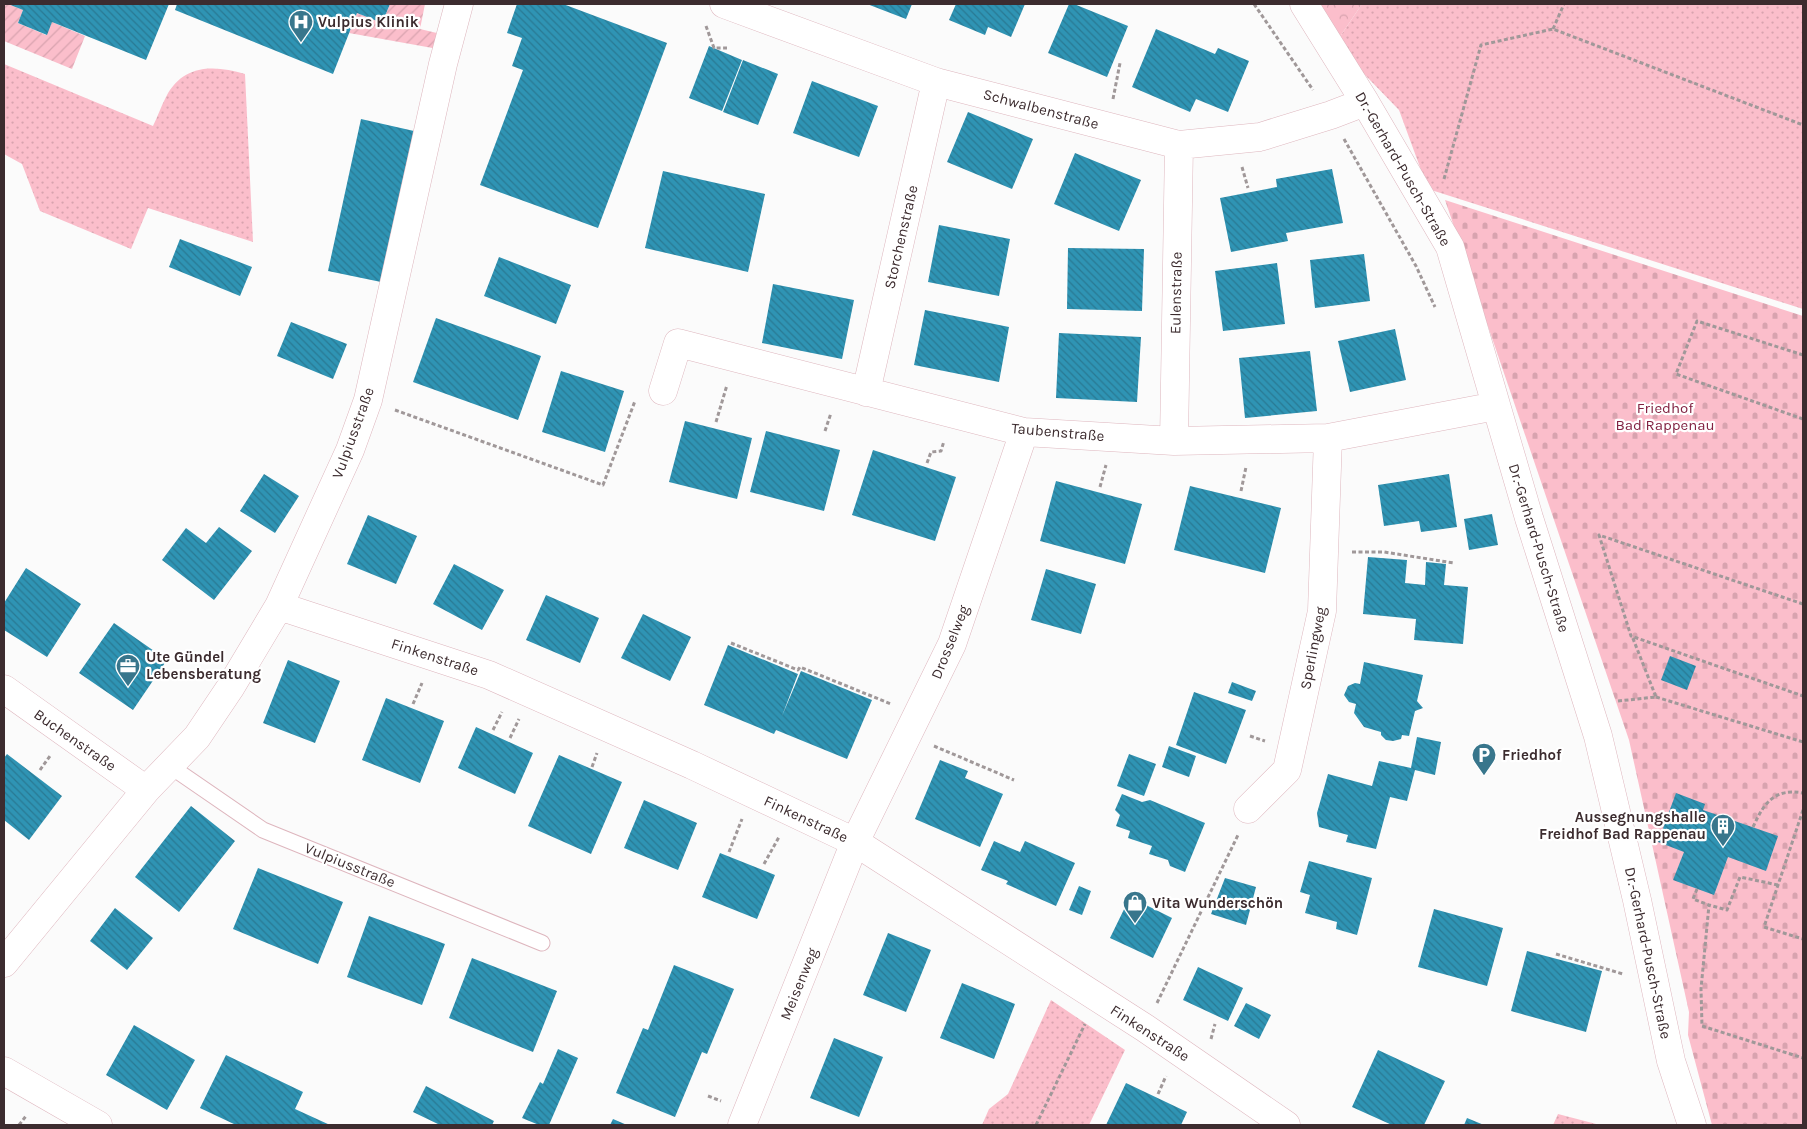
<svg xmlns="http://www.w3.org/2000/svg" width="1807" height="1129" font-family="Karla,sans-serif">
<style>
.grass{fill:url(#grass-dots)}
.forest{fill:url(#forest-crowns)}
.cemetery{fill:url(#cemetery-stones)}
.garden{fill:url(#garden-furrows)}
.building{fill:url(#building-back-hatch)}
.lines{fill:none;stroke-linecap:round;stroke-linejoin:round}
.lane-casing{stroke:#deb6be;stroke-width:17}
.street-casing{stroke:#deb6be;stroke-width:29}
.path{stroke:#a09899;stroke-width:3;stroke-dasharray:4 2.5;stroke-linecap:butt}
.lane{stroke:#fff;stroke-width:15}
.street{stroke:#fff;stroke-width:28}
.labels{text-anchor:middle;dominant-baseline:central;stroke-width:4.5;stroke-linejoin:round;paint-order:stroke}
.poi-label{font-size:15px;font-weight:bold;fill:#3c2c2f;stroke:#fff;text-anchor:start}
.street-label{font-size:15px;fill:#3c2c2f;stroke:#fff}
.park-label{font-size:15px;fill:#822242;stroke:#fff}
</style>
<defs>
<pattern id="grass-dots" width="8" height="8" patternUnits="userSpaceOnUse" patternTransform="scale(1.25)"><rect width="8" height="8" fill="#fbbecb"/><path d="M2 2h.1M6 6h.1" fill="none" stroke="#d8a3af" stroke-width="1.8" stroke-linecap="round"/></pattern>
<pattern id="forest-crowns" width="20" height="18" patternUnits="userSpaceOnUse" patternTransform="scale(1.25)"><rect width="20" height="18" fill="#fbbecb"/><path d="M2 6a3 3 0 1 1 6 0M12 15a3 3 0 1 1 6 0" fill="none" stroke="#d8a3af"/></pattern>
<pattern id="cemetery-stones" width="16" height="16" patternUnits="userSpaceOnUse" patternTransform="scale(1.25)"><rect width="16" height="16" fill="#fbbecb"/><path d="M2 7V4a2 2 0 0 1 4 0v3zM10 15v-3a2 2 0 0 1 4 0v3z" fill="#d8a3af"/></pattern>
<pattern id="garden-furrows" width="10" height="10" patternUnits="userSpaceOnUse" patternTransform="scale(1.25)"><rect width="10" height="10" fill="#fbbecb"/><path d="M-1 1l2-2M0 10L10 0M9 11l2-2" fill="none" stroke="#d8a3af"/></pattern>
<pattern id="building-back-hatch" width="6" height="6" patternUnits="userSpaceOnUse" patternTransform="scale(1.25)"><rect width="6" height="6" fill="#2f94b4"/><path d="M-1 5l2 2M0 0l6 6M5-1l2 2" fill="none" stroke="#297993"/></pattern>
</defs>
<rect width="100%" height="100%" fill="#fbfbfb"/>
<!-- grass -->
<path class="grass" d="M1362 4H1803V309L1428 189 1399 110 1335 44Z
M4 64 153 126C158 116 161 106 166 97 183 64 214 65 245 74L253 242 148 208 131 249 40 211 22 164 4 154Z
M1051 1000 1125 1050 1089 1125H982L989 1109 1008 1094Z
M1558 1114 1600 1125H1553Z"/>
<!-- forest -->
<path class="forest" d="M1296 4H1362L1335 44Z"/>
<!-- cemetery -->
<path class="cemetery" d="M1445 200 1803 316V1125H1712L1688 1035 1689 1012 1629 740Z"/>
<!-- garden -->
<path class="garden" d="M4 4H8L23 10 18 23 46 35 52 22 85 36 72 69 4 41Z
M390 4H425L420 29 441 34 438 49 349 33 357 13 382 23Z"/>
<!-- building -->
<path class="building" d="M8 4H169L146 60 52 22 47 35 18 23 23 10Z
M177 4H390L382 23 357 13 333 74 175 10Z
M517 4H563L667 43 598 228 480 185 523 70 512 66 522 38 507 33Z
M867 4H912L906 19Z
M956 4H1025L1011 37 988 27 985 35 949 20Z
M1069 4H1074L1128 26 1107 77 1048 53Z
M1156 29 1215 54 1218 48 1249 61 1228 112 1196 99 1190 112 1132 87Z
M709 46 742 60 722 111 689 98Z
M743 60 778 74 758 125 723 112Z
M812 81 878 106 859 157 793 133Z
M968 112 1033 139 1012 189 947 162Z
M361 119 414 131 381 282 328 271Z
M1075 153 1141 180 1119 231 1054 204Z
M1332 169 1343 223 1286 233 1288 241 1231 252 1220 198 1277 187 1276 179Z
M663 171 765 194 748 272 645 248Z
M939 225 1010 239 999 296 928 282Z
M180 239 252 267 240 296 169 267Z
M1068 248 1144 249 1142 311 1067 309Z
M1364 254 1370 301 1315 308 1310 260Z
M499 257 571 285 556 324 484 296Z
M1277 263 1285 324 1223 331 1215 271Z
M773 284 854 300 842 359 762 343Z
M925 310 1009 327 999 382 914 365Z
M436 318 541 356 518 420 413 382Z
M291 322 347 344 333 379 277 356Z
M1395 329 1406 380 1350 392 1338 341Z
M1059 333 1141 337 1137 402 1056 398Z
M1310 351 1317 411 1245 418 1239 358Z
M561 371 624 391 605 452 542 432Z
M685 421 752 438 737 499 669 482Z
M766 431 840 450 824 511 750 492Z
M873 450 956 477 935 541 852 515Z
M264 474 299 496 275 533 240 511Z
M1449 474 1457 527 1421 532 1419 521 1384 526 1378 485Z
M1056 481 1142 504 1125 564 1040 541Z
M1190 486 1281 508 1265 573 1174 550Z
M1492 514 1498 545 1469 550 1464 519Z
M368 515 417 536 396 584 347 564Z
M219 527 252 551 214 600 162 560 186 528 206 543Z
M1368 557 1407 560 1405 583 1425 585 1426 562 1446 564 1444 585 1468 587 1463 644 1414 640 1416 619 1363 614Z
M454 564 504 590 482 630 433 604Z
M26 568 81 604 47 657 4 630V603Z
M1046 569 1096 584 1081 634 1031 620Z
M546 595 599 618 580 663 526 640Z
M643 614 691 637 670 681 621 658Z
M114 623 167 660 133 710 79 673Z
M728 645 798 674 782 716 801 671 872 700 847 759 776 730 774 734 704 705Z
M1670 656 1696 666 1687 690 1661 680Z
M288 660 340 681 315 743 263 723Z
M1364 662 1423 675 1417 701 1423 708 1415 711 1409 736 1402 735 1401 739 1393 741 1386 740 1381 735V732L1364 727 1354 713 1356 704 1349 702 1344 695 1348 686 1355 683 1360 684Z
M1232 682 1256 691 1252 701 1228 693Z
M1194 692 1246 710 1226 764 1176 745Z
M386 698 444 721 420 783 362 760Z
M476 727 533 753 515 794 458 768Z
M1417 737 1441 742 1435 775 1415 770 1407 801 1390 797 1376 849 1346 842 1348 835 1319 827 1317 813 1328 774 1372 786 1379 761 1411 768Z
M1169 746 1196 756 1189 777 1162 767Z
M7 754 62 796 29 840 4 820V758Z
M1129 754 1156 764 1144 796 1117 786Z
M559 755 622 782 591 854 528 826Z
M940 760 968 771 965 778 1003 794 980 847 915 819Z
M1676 793 1705 804 1703 810 1778 836 1766 871 1728 857 1714 895 1673 880 1684 852 1658 842Z
M1122 794 1142 802 1150 800 1205 823 1185 872 1170 866 1168 860 1149 854 1152 846 1128 838 1130 831 1116 826 1120 815 1115 810Z
M644 800 697 823 678 870 624 848Z
M191 806 235 841 179 912 135 877Z
M994 841 1020 852 1025 841 1075 863 1056 906 1006 884 1008 881 981 870Z
M720 853 775 875 757 919 702 897Z
M1309 861 1372 878 1357 935 1336 929 1337 922 1305 913 1310 895 1300 892Z
M258 868 343 902 318 964 233 929Z
M1225 878 1256 887 1246 925 1211 914Z
M1079 886 1091 891 1082 915 1069 910Z
M1130 897 1172 918 1153 958 1110 938Z
M115 908 153 938 127 970 90 941Z
M1434 909 1503 928 1487 986 1418 967Z
M369 916 445 944 422 1005 347 977Z
M888 933 931 950 906 1012 863 995Z
M1527 951 1602 971 1586 1032 1511 1011Z
M472 958 557 991 533 1052 449 1018Z
M674 965 734 989 707 1054 702 1052 675 1117 616 1093 643 1028 648 1030Z
M1198 967 1243 988 1228 1021 1183 1000Z
M962 983 1015 1004 994 1059 940 1038Z
M1246 1003 1271 1015 1259 1039 1234 1026Z
M134 1025 195 1060 167 1110 106 1075Z
M834 1038 883 1057 859 1117 810 1098Z
M558 1049 578 1058 549 1125H539L522 1118 540 1082 543 1084Z
M1378 1050 1445 1081 1424 1125H1392L1352 1107Z
M226 1055 303 1092 295 1109 330 1125H236L200 1108Z
M1126 1083 1187 1112 1181 1125H1106Z
M426 1086 494 1121 492 1125H440L413 1112Z
M1467 1118 1484 1125H1464Z
M613 1119 627 1125H610Z"/>
<g class="lines">
<defs>
<path id="lane" d="M170 766 263 830 542 943"/>
<path id="street" d="M724 4 936 82 1179 145 1260 137 1331 115 1365 102
M1304 4 1365 102 1450 247 1529 518 1598 736 1637 900 1671 1061 1692 1125
M663 391 678 343 1024 432 1174 441 1328 438 1496 406
M866 392 936 82
M1174 441 1179 145
M279 606 489 675 692 765 855 842 1145 1028 1286 1125
M4 689 146 790
M1248 809 1287 770 1322 611 1328 438
M4 963 146 790 197 737 230 688 279 606 350 450 368 400 443 64 459 4
M4 1071 98 1125
M742 1125 855 842 952 644 1024 432"/>
</defs>
<!-- lane casing -->
<use href="#lane" class="lane-casing"/>
<!-- street casing -->
<use href="#street" class="street-casing"/>
<!-- path -->
<path class="path" d="M1254 4 1313 90
M706 26 714 48H727
M1553 29 1564 4
M1113 99 1120 63
M1344 139 1416 266 1435 307
M1242 167 1248 188
M1444 179 1481 45 1553 29 1803 125
M1803 355 1697 321 1676 374 1803 419
M395 410 603 485 635 401
M716 422 727 385
M825 431 831 413
M927 463 931 452 941 451 944 441
M1100 487 1106 465
M1241 491 1246 467
M1352 552H1384L1454 563
M1803 604 1599 535 1631 636 1803 696
M731 643 798 670 800 667 891 704
M1656 697 1803 742
M1618 701 1656 697 1632 636
M413 704 422 683
M493 730 502 712
M1250 736 1265 741
M510 738 519 719
M934 746 1014 780
M592 767 597 753
M40 770 50 756
M1803 810 1764 927 1803 939
M1753 827C1764 803 1774 788 1803 793
M729 852 742 819
M764 864 779 837
M1778 885 1740 877 1727 910 1709 905 1701 989 1702 1026 1803 1058
M1697 889 1693 899 1709 905
M1556 954 1623 974
M1157 1003 1238 835
M1211 1039 1215 1024
M1158 1094 1166 1076
M708 1096 721 1101
M19 1125 26 1116
M1036 1125 1085 1024"/>
<!-- lane -->
<use href="#lane" class="lane"/>
<!-- street -->
<use href="#street" class="street"/>
</g>
<!-- icons -->
<defs>
<symbol id="hospital-pin" viewBox="-11 -11 22 30"><path d="M0 17L-7.5 6A9.5 9.5 0 1 1 7.5 6Z" fill="#38768c" stroke="#fff"/><path d="M-5-5h3v3.5h4V-5h3V5h-3V1.5h-4V5h-3Z" fill="#fff"/></symbol>
<symbol id="office-pin" viewBox="-11 -11 22 30"><path d="M0 17L-7.5 6A9.5 9.5 0 1 1 7.5 6Z" fill="#38768c" stroke="#fff"/><path d="M-6-3h4V-5.5h4V-3h4V5H-6ZM-1-4.5V-3h2v-1.5ZM-6 0V1H6V0Z" fill="#fff"/></symbol>
<symbol id="parking-pin" viewBox="-11 -11 22 30"><path d="M0 17L-7.5 6A9.5 9.5 0 1 1 7.5 6Z" fill="#38768c" stroke="#fff"/><path d="M-3.5-5.5H1a3.5 3.5 0 0 1 0 7H-1V5.5H-3.5ZM-1-3.4V-.6H.8a1.4 1.4 0 0 0 0-2.8Z" fill="#fff"/></symbol>
<symbol id="building-pin" viewBox="-11 -11 22 30"><path d="M0 17L-7.5 6A9.5 9.5 0 1 1 7.5 6Z" fill="#38768c" stroke="#fff"/><path d="M-4-6H4V6H1V3H-1V6H-4ZM-2.5-4.3h1.7v1.8h-1.7ZM.8-4.3h1.7v1.8H.8ZM-2.5-1h1.7V.8h-1.7ZM.8-1h1.7V.8H.8Z" fill="#fff"/></symbol>
<symbol id="shop-pin" viewBox="-11 -11 22 30"><path d="M0 17L-7.5 6A9.5 9.5 0 1 1 7.5 6Z" fill="#38768c" stroke="#fff"/><path d="M-5-2.5h2.3a2.7 3.5 0 0 1 5.4 0H5L5.5 6h-11ZM-1.5-2.5h3a1.5 2.3 0 0 0-3 0Z" fill="#fff"/></symbol>
</defs>
<g fill-rule="evenodd">
<use href="#hospital-pin" x="287" y="8" width="28" height="38"/>
<use href="#office-pin" x="114" y="652" width="28" height="38"/>
<use href="#parking-pin" x="1470" y="741" width="28" height="38"/>
<use href="#building-pin" x="1709" y="812" width="28" height="38"/>
<use href="#shop-pin" x="1121" y="889" width="28" height="38"/>
</g>
<g class="labels">
<!-- poi labels -->
<g class="poi-label">
<text x="318" y="22">Vulpius Klinik</text>
<text x="146" y="657">Ute Gündel<tspan x="146" dy="17">Lebensberatung</tspan></text>
<text x="1502" y="755">Friedhof</text>
<text x="1706" y="817" text-anchor="end">Aussegnungshalle<tspan x="1706" dy="17">Freidhof Bad Rappenau</tspan></text>
<text x="1152" y="903">Vita Wunderschön</text>
</g>
<!-- street labels -->
<g class="street-label">
<text transform="translate(1041 109) rotate(15)">Schwalbenstraße</text>
<text transform="translate(1403 169) rotate(60)">Dr.-Gerhard-Pusch-Straße</text>
<text transform="translate(901 237) rotate(-77)">Storchenstraße</text>
<text transform="translate(1176 293) rotate(-89)">Eulenstraße</text>
<text transform="translate(1058 432) rotate(5)">Taubenstraße</text>
<text transform="translate(353 433) rotate(-70)">Vulpiusstraße</text>
<text transform="translate(1539 548) rotate(73)">Dr.-Gerhard-Pusch-Straße</text>
<text transform="translate(950 642) rotate(-68)">Drosselweg</text>
<text transform="translate(1313 648) rotate(-79)">Sperlingweg</text>
<text transform="translate(435 657) rotate(18)">Finkenstraße</text>
<text transform="translate(75 740) rotate(35)">Buchenstraße</text>
<text transform="translate(806 819) rotate(25)">Finkenstraße</text>
<text transform="translate(350 865) rotate(22)">Vulpiusstraße</text>
<text transform="translate(1648 953) rotate(78)">Dr.-Gerhard-Pusch-Straße</text>
<text transform="translate(799 984) rotate(-68)">Meisenweg</text>
<text transform="translate(1150 1033) rotate(33)">Finkenstraße</text>
</g>
<!-- park labels -->
<g class="park-label">
<text x="1665" y="408">Friedhof<tspan x="1665" dy="17">Bad Rappenau</tspan></text>
</g>
</g>
<!-- border -->
<rect width="1807" height="1129" fill="none" stroke="#3c2c2f" stroke-width="10"/>
</svg>
